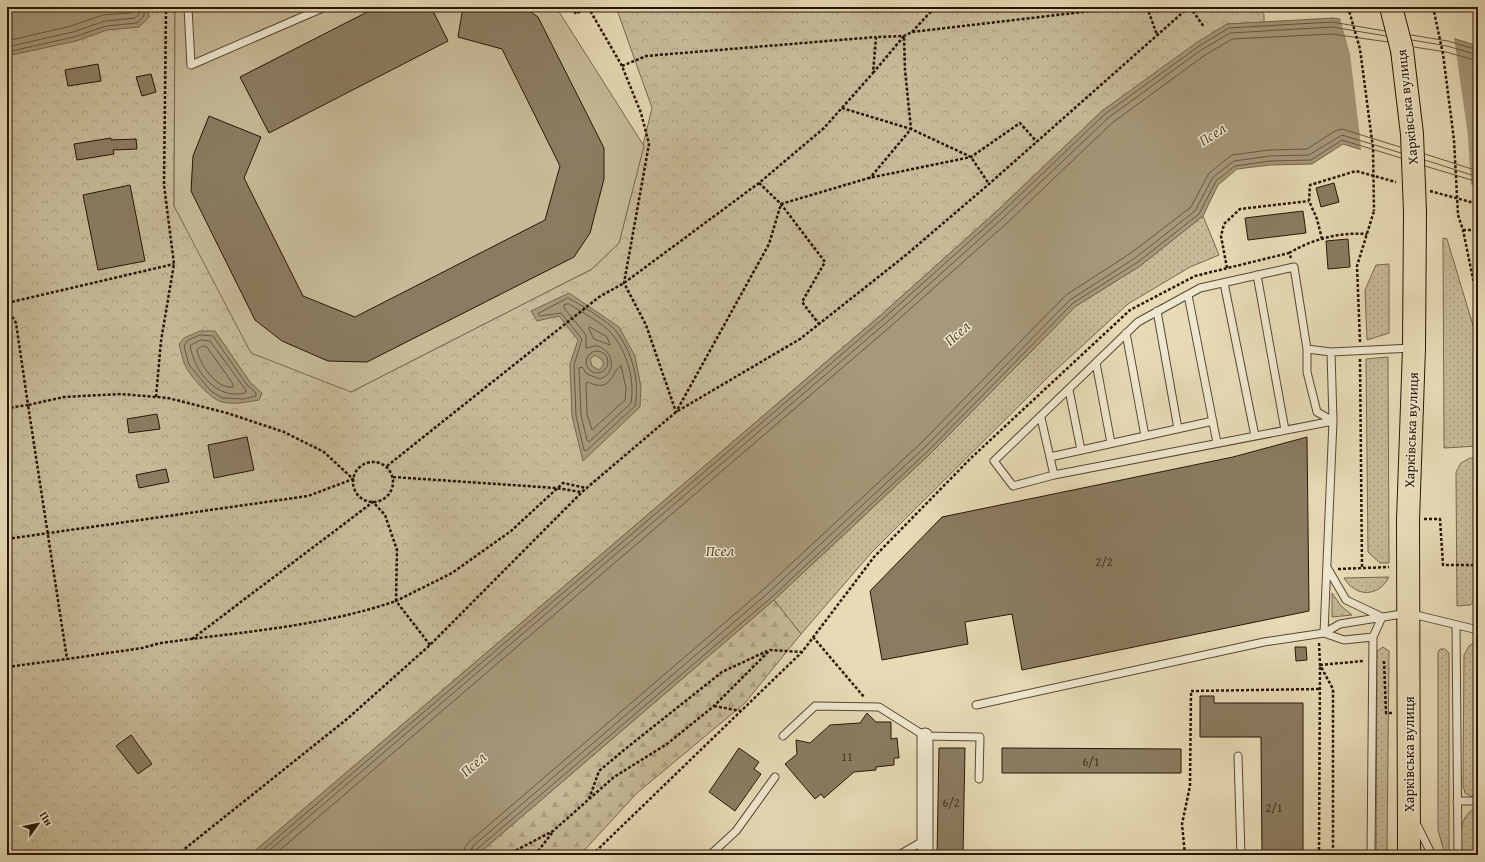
<svg xmlns="http://www.w3.org/2000/svg" width="1485" height="862" font-family="'Gentium Book Plus',serif">
<style>
.grass{fill:url(#grass-dots);stroke:#78684e}
.forest{fill:url(#forest-firs);stroke:#78684e}
.park{fill:url(#park-crowns);stroke:#78684e}
.pitch{fill:#c7ba98;stroke:#78684e}
.water{fill:#a6987a;stroke:#74644b;fill-rule:evenodd}
.pier{fill:#e7dbb6}
.lines{fill:none;stroke-linecap:round;stroke-linejoin:round}
.shore{stroke:#675740;stroke-width:1}
.building{fill:#8b7c61;stroke:#281605}
.service-casing{stroke:#584731;stroke-width:9}
.minor-casing{stroke:#584731;stroke-width:17}
.primary-casing{stroke:#281605;stroke-width:24}
.path{stroke:#281605;stroke-width:2.5;stroke-dasharray:3 2;stroke-linecap:butt}
.service{stroke:#efe8d0;stroke-width:7}
.minor{stroke:#efe8d0;stroke-width:15}
.primary{stroke:#e7dbb6;stroke-width:22}
.primary-bridge-casing{stroke:#281605;stroke-width:24;stroke-linecap:butt}
.path-bridge{stroke:#281605;stroke-width:2.5;stroke-dasharray:3 2;stroke-linecap:butt}
.primary-bridge{stroke:#e7dbb6;stroke-width:22}
.labels{text-anchor:middle;dominant-baseline:central;stroke-width:3;stroke-linejoin:round;paint-order:stroke}
.number-label{font-size:12px;fill:#41301c}
.street-label{font-size:14px;fill:#281605;stroke:#efe8d0}
.water-label{font-size:15px;font-style:italic;fill:#5a4a34;stroke:#efe8d0}
</style>
<defs>
<pattern id="grass-dots" width="8" height="8" patternUnits="userSpaceOnUse"><rect width="8" height="8" fill="#c7ba98"/><path d="M2 2h.1M6 6h.1" fill="none" stroke="#ab9f82" stroke-width="1.8" stroke-linecap="round"/></pattern>
<pattern id="forest-firs" width="22" height="20" patternUnits="userSpaceOnUse"><rect width="22" height="20" fill="#c7ba98"/><path d="M5 1l3.5 6h-7zM16 11l3.5 6h-7z" fill="#ab9f82"/></pattern>
<pattern id="park-crowns" width="20" height="18" patternUnits="userSpaceOnUse"><rect width="20" height="18" fill="#c7ba98"/><path d="M2 6a3 3 0 1 1 6 0M12 15a3 3 0 1 1 6 0" fill="none" stroke="#ab9f82"/></pattern>
</defs>
<rect width="100%" height="100%" fill="#e7dbb6"/>
<filter id="stains"><feTurbulence type="fractalNoise" baseFrequency=".005" numOctaves="4"/><feColorMatrix values="0 0 0 0 .2 0 0 0 0 .09 0 0 0 0 .02 0 0 0 .5 -.17"/></filter>
<radialGradient id="worn" r=".72"><stop offset=".6" stop-color="#630" stop-opacity="0"/><stop offset="1" stop-color="#630" stop-opacity=".3"/></radialGradient>
<!-- grass -->
<path class="grass" d="M1203 216 1219 255 1190 267 1128 304 1048 377 871 553 801 634 774 600 932 452 1076 306 1140 266Z
M1443 238 1447 239 1478 342V446L1444 448Z
M1389 264V333L1367 340 1365 290 1376 265Z
M1388 357 1389 563H1380L1368 552 1366 359Z
M1470 458 1478 459V599L1470 605 1457 606 1456 472 1461 463Z
M1389 577C1379 597 1356 598 1344 578Z
M1332 593 1341 606 1352 615 1332 617Z
M1478 640V800L1465 793 1463 786 1464 655 1469 646Z
M1383 647 1389 651 1387 855H1376L1377 651Z
M1440 649H1445L1449 653V855H1445L1438 830V652Z
M1473 809H1478V855H1465L1461 851C1462 834 1458 820 1473 809Z"/>
<!-- forest -->
<path class="forest" d="M774 600 801 634 745 703 637 793 580 855H477Z"/>
<!-- park -->
<path class="park" d="M7 7H175L174 206 351 392 592 269 619 243 652 108 617 10 621 7H1259L1264 15V23L1227 24 1102 111 997 211 881 315 250 855H7Z"/>
<!-- pitch -->
<path class="pitch" d="M175 7H556L644 146 619 243 592 269 351 392 251 353 174 206Z"/>
<!-- water -->
<path class="water" d="M7 7H148L149 17 139 27 107 30 76 41 7 56Z
M1333 18 1449 37 1478 46V186L1343 144 1312 164 1270 165 1237 169 1218 185 1203 216 1140 266 1076 306 932 452 774 600 477 855H250L881 315 997 211 1102 111 1196 43 1227 24Z
M569 293 619 327 635 356 641 387 640 407 583 461 572 416 570 364 578 340 559 316 537 321 531 311ZM595 355 602 360 604 364 599 370 592 366 590 359Z
M200 331H215L250 382 262 393 259 400C247 402 234 405 222 402 211 400 189 375 185 365 182 358 181 351 179 344L184 338Z"/>
<!-- pier -->
<path class="pier" d="M1340 18 1454 37 1468 136 1471 186 1361 152 1360 137 1350 54Z"/>
<g class="lines">
<!-- shore -->
<path class="shore" d="M1411 35 1448 41 1478 50
M1412 40 1447 46 1478 55
M7 41 71 26 103 15 132 13 133 7
M7 47 73 32 105 21 135 18 139 14V7
M1414 47 1446 52 1478 61
M7 52 74 37 106 26 137 23 144 16V7
M1425 154 1478 171
M1425 160 1478 177
M1425 166 1478 182
M568 298C577 302 610 323 616 331 632 352 640 380 635 406L586 451 584 450 576 416 574 365 582 339 561 313 540 316 538 314Z
M569 304C581 312 603 323 612 334 627 352 635 380 631 403L589 442 587 440 581 415 579 368 582 367 587 374 600 379C617 373 614 352 598 346 594 345 590 348 586 348V335L564 308V305Z
M590 327 607 337 610 345 594 339 589 329Z
M200 335 213 336 247 385 256 393V396L244 399 222 398 211 391 189 365 184 346 187 341Z
M201 340 210 341 246 390 245 393C216 400 195 372 190 346Z
M203 346 207 347 233 384V387C216 389 200 365 197 350Z
M586 362a11 11 0 1 1 22 0a11 11 0 1 1-22 0Z
M621 366 626 388 625 400 592 430 587 414 586 383 588 382C612 394 611 371 621 366Z
M257 855 884 318 1000 214 1105 114 1199 46 1229 28 1332 22 1385 31
M264 855 887 322 1003 218 1108 118 1201 50 1230 33 1332 27 1386 36
M274 855 891 326 1007 223 1112 123 1205 55 1232 39 1332 34 1388 42
M463 855 465 847 469 842 764 589 922 442 1066 295 1131 253 1191 207 1209 173 1232 155 1269 150 1307 149 1335 131 1342 129 1400 147
M469 855 473 846 768 593 926 446 1070 300 1135 258 1195 211 1213 177 1234 161 1270 156 1309 155 1342 135 1401 153
M474 855 476 850 772 597 929 450 1073 303 1138 262 1199 214 1216 181 1235 166 1270 161 1311 160 1342 140 1401 158"/>
</g>
<!-- building -->
<path class="building" d="M377 7H431L448 41 269 133 240 77Z
M463 7H524L538 17 604 148V179L590 233 574 257 367 362 328 361 282 341 255 320 191 191 193 156 209 116 261 137 244 178 303 296 355 317 545 220 560 166 502 49 458 37Z
M98 64 101 81 68 86 65 70Z
M151 74 156 92 142 96 136 77Z
M111 138V140L136 139 137 149 113 150 114 154 77 160 74 144Z
M1334 183 1339 202 1321 207 1316 188Z
M130 185 145 261 98 270 83 195Z
M1303 211 1306 233 1248 240 1245 218Z
M1348 239 1350 267 1328 269 1326 241Z
M157 414 160 429 129 433 127 419Z
M247 437 254 470 214 478 208 445Z
M1307 437 1309 611 1022 670 1012 614 965 622 968 644 882 660 870 591 942 517 1233 457Z
M166 469 169 482 139 488 136 475Z
M1295 647H1306L1307 660 1296 661Z
M1200 696H1214V703H1303V855H1262L1261 737H1200Z
M867 713 876 722H891V739L897 738 899 758H894V765L876 767V770L854 772 824 798 821 794 815 799 785 764 797 754 796 740 810 743 830 725 860 723Z
M131 735 152 764 138 774 116 746Z
M739 748 759 762 754 769 761 774 735 811 709 792Z
M939 748H965L963 855H937Z
M1002 748 1181 749V773H1002Z"/>
<g class="lines">
<defs>
<path id="service" d="M188 7 191 65 325 7
M1257 275 1285 430
M1224 283 1255 436
M1188 295 1217 443
M1157 311 1178 429
M1126 333 1145 436
M1307 349 1294 267 1200 288 1138 322 994 461 1013 486 1054 475 1333 421 1331 352
M1096 363 1111 443
M1069 390 1081 450
M1041 418 1054 475
M1050 457 1213 421
M1328 569 1346 600 1382 617
M1456 625 1458 855
M1324 633 1333 421 1317 412 1307 372V349L1331 352 1412 348
M1324 633 1340 624 1408 613 1478 630
M976 705 1264 642 1324 633 1344 640 1373 637
M783 736 815 706 879 707 925 736 980 737 979 779
M1238 756 1241 855
M1457 801H1478
M1416 823 1432 855
M710 855 736 831 775 777
M899 855 925 840
M1371 855 1373 637 1382 617"/>
<path id="minor" d="M925 855V736"/>
<path id="primary" d="M1391 7 1402 50
M1409 855 1408 520 1414 348 1415 212"/>
</defs>
<!-- service casing -->
<use href="#service" class="service-casing"/>
<!-- minor casing -->
<use href="#minor" class="minor-casing"/>
<!-- primary casing -->
<use href="#primary" class="primary-casing"/>
<!-- path -->
<path class="path" d="M572 7 576 14 588 7
M588 7 622 66 641 113 649 144 624 283 646 325 676 412 769 244 781 204 869 178 971 157 1020 123 1037 142
M1147 7 1157 35
M1190 7 1204 27
M912 32 935 7
M622 66 646 56 876 37
M873 73 904 36 905 70 911 129 971 157 989 184
M842 108 911 129 870 178
M759 183 781 204 825 262 802 302 819 324
M1430 191 1478 204
M1458 215 1463 230 1478 303
M1463 230H1478
M1322 239 1317 219 1309 201 1310 185 1356 171 1396 182
M1289 253C1313 239 1339 232 1367 234
M1227 268 1221 236 1224 224 1240 209 1309 201
M7 303 174 264
M7 308 16 323 28 405 7 408
M1360 342 1357 266 1374 211
M1360 359 1362 568
M156 397 161 341 174 264 164 185 166 7
M353 482a20 20 0 1 1 40 0a20 20 0 1 1-40 0Z
M387 466 599 297 624 283 759 183 824 128 873 73 876 37 904 36 912 32 1125 7
M393 477 556 488 581 492
M1424 519H1440L1443 565H1478
M7 539 308 496 353 479 324 452 284 432 227 413 168 398 121 394 64 397 28 405 67 659 142 648 161 643C239 632 320 627 396 601L397 550 385 515 373 502 192 639
M1338 569 1389 567
M813 637 864 697
M1319 643 1320 665 1333 689V855
M430 645 396 601 452 573 511 531 563 483 586 488
M1384 661 1386 713H1392
M7 667 67 659
M714 706 741 711
M589 799 599 771 624 750 722 672 767 651
M177 855 347 719 430 645 582 492 676 412 800 339 819 324 906 255 989 184 1189 7
M507 855 553 831 614 777 667 744 714 706 770 650 802 652
M535 855 552 833
M592 855 802 652 874 557 971 458 1130 310 1195 276 1289 253 1291 258
M1185 855 1182 824 1190 786 1191 691 1320 689
M1319 855 1320 665 1363 661"/>
<!-- service -->
<use href="#service" class="service"/>
<!-- minor -->
<use href="#minor" class="minor"/>
<!-- primary -->
<use href="#primary" class="primary"/>
<defs>
<path id="primary-bridge" d="M1402 50 1412 134 1415 212"/>
</defs>
<!-- primary-bridge casing -->
<use href="#primary-bridge" class="primary-bridge-casing"/>
<!-- path-bridge -->
<path class="path-bridge" d="M1348 7 1360 49 1373 148 1374 211
M1433 7 1443 54 1454 140 1458 215"/>
<!-- primary-bridge -->
<use href="#primary-bridge" class="primary-bridge"/>
</g>
<g class="labels">
<!-- number labels -->
<g class="number-label">
<text x="1104" y="561">2/2</text>
<text x="847" y="756">11</text>
<text x="1091" y="761">6/1</text>
<text x="951" y="802">6/2</text>
<text x="1274" y="807">2/1</text>
</g>
<!-- street labels -->
<g class="street-label">
<text transform="translate(1407 107) rotate(-96)">Харківська вулиця</text>
<text transform="translate(1411 430) rotate(-88)">Харківська вулиця</text>
<text transform="translate(1409 754) rotate(-90)">Харківська вулиця</text>
</g>
<!-- water labels -->
<g class="water-label">
<text transform="translate(1212 134) rotate(-33)">Псел</text>
<text transform="translate(957 333) rotate(-42)">Псел</text>
<text x="720" y="550">Псел</text>
<text transform="translate(473 764) rotate(-42)">Псел</text>
</g>
</g>
<!-- margin -->
<rect width="1485" height="862" fill="none" stroke="#e7dbb6" stroke-width="24"/>
<rect x="8" y="8" width="1469" height="846" fill="none" stroke="#281605" stroke-width="2"/>
<rect x="12" y="12" width="1461" height="838" fill="none" stroke="#281605"/>
<!-- north arrow -->
<g transform="translate(38 824) rotate(57)" stroke="#efe8d0" stroke-width="3" paint-order="stroke">
<path d="M0-3L7 15L0 10L-7 15Z" fill="#281605"/>
<text y="-6" font-size="11" font-weight="bold" text-anchor="middle" fill="#281605">Пн</text>
</g>
<rect width="100%" height="100%" filter="url(#stains)"/>
<rect width="100%" height="100%" fill="url(#worn)"/>
</svg>
